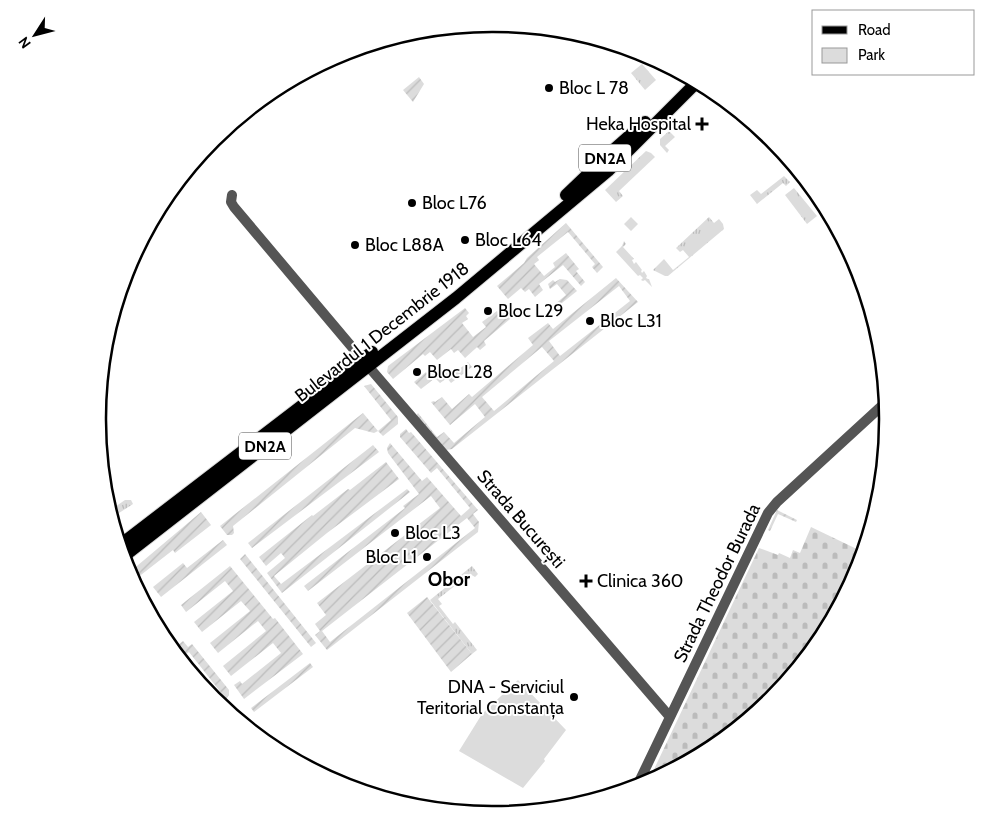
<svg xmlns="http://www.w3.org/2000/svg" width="985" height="838" font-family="Cabin,sans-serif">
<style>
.grass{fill:url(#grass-tufts)}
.cemetery{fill:url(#cemetery-stones)}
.park{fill:#dcdcdc}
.garden{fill:url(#garden-furrows);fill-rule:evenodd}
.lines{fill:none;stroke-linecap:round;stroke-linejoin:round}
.major-casing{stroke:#dbdbdb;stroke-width:14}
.minor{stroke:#555;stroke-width:10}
.major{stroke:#000;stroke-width:12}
.poi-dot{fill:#000;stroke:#fff;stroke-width:2}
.labels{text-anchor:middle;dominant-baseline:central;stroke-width:4;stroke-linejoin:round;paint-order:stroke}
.shield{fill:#fff;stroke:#4c4c4c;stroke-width:1}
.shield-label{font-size:16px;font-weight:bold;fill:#000}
.poi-label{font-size:18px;fill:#000;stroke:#fff;text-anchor:start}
.street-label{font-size:18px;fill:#000;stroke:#fff}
.neighbourhood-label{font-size:19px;font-weight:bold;fill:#000;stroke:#fff}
.rim{fill:none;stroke:#000;stroke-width:2.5}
</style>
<defs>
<pattern id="grass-tufts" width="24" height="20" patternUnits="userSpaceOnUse" patternTransform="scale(1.25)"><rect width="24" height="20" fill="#dcdcdc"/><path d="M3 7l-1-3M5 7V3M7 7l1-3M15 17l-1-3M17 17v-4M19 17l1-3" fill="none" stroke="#bbb"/></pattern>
<pattern id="cemetery-stones" width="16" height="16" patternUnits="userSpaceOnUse" patternTransform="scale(1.25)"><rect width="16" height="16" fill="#dcdcdc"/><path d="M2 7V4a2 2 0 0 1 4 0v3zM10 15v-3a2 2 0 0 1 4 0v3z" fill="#bbb"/></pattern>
<pattern id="garden-furrows" width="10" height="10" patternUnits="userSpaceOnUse" patternTransform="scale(1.25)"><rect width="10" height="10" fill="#dcdcdc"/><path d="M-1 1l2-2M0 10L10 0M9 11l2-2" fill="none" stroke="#bbb"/></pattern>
</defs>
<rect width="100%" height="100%" fill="#fff"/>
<!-- grass -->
<path class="grass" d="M642 64 656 80 645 90 631 73Z
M669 131 675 137 665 146 669 150 667 153 660 145V139Z
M646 151 651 153 655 157 619 191 623 196 616 202 605 190Z
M784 176 790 182 786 186 783 183 757 204 750 195 757 190 761 194Z
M794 188 817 216 807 224 785 195Z
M709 217 714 223 719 219 723 224 724 229 668 276H665L653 270 664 259 673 270 689 257 683 250 680 252 676 248Z
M624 241 626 244 623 247 634 259 632 260 634 264 636 262 642 270 641 271 642 273 644 271 647 276 646 278 648 279H649L652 287 645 280 643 281 641 280 643 278 640 275 638 276 616 252 622 246Z
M125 500H131L133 504 119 513H115L112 509Z
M472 566 478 574 475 577 470 574 438 599 442 604 439 606 453 624 455 622 477 650 472 654 430 600Z"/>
<!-- cemetery -->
<path class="cemetery" d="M811 527 863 552 858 571 821 639 772 699 712 748 648 782 759 548 778 555 779 553 790 558 793 550 800 553Z"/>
<!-- park -->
<path class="park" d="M631 217 638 224 631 231 624 224Z
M518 680 566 730 544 759 545 761 523 788 459 751 482 714Z"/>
<!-- garden -->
<path class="garden" d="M419 77 424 84 413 102 403 90Z
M566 223 603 267 597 273 592 267 595 264 568 232 537 257 539 260 534 264 544 276 555 267 553 263 566 253 579 269 576 271 585 282 581 286 563 265 539 284 543 290 535 297 529 289 525 292 521 288 508 299 497 286 524 263 527 258Z
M616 278 638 302 452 449 446 450 416 416 418 413 437 437 444 432 454 443 485 417 475 404 450 425 431 402 434 401 435 402 442 397 452 409 469 394 472 397 533 345 528 338 548 323 553 329ZM619 286 630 301 560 356 549 341ZM542 347 554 361 494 411 482 397Z
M560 279 567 280 577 291 557 307 555 304 566 295 557 284 550 289 548 284 553 280 555 282Z
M510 305 517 313 484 341 486 345 480 350 477 347 465 358 458 350 454 353 451 349 437 360 430 352 425 356 423 354 393 379 387 372 388 366 465 308 469 313 466 316 468 319 462 323 473 337 486 327 482 322 497 311 500 314Z
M468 362 472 367 451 383 447 378 440 383 435 378 421 389 414 382 426 372 429 375 440 366 447 374 454 369 457 371Z
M371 384 398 417V424L383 436 378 431 374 433 355 428 233 526 234 533 232 535H227L220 526 363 413 378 431 391 420 364 386Z
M406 429 409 433 411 432 478 510 473 514 479 522 478 532 327 650 315 635 320 631 315 624 326 615 317 603 440 508 431 496 308 591 304 586 405 508 403 506 419 494 388 453 387 448 390 443 422 481 427 477 461 516 470 508 437 468 431 473 400 437V434ZM467 518 475 528 330 642 322 631Z
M373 445 379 452 252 548 248 543Z
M386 462 399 479 327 533 274 576 281 584 407 489 410 492 282 593 267 573 285 558 281 553 266 566 259 557 312 515 313 516 348 489 350 490Z
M777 510 797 520 796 522 778 514 770 531 768 530Z
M201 512 211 525 175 553 173 550 137 578 131 571Z
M223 540 227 545 161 597 153 587 183 563 187 568Z
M245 554 316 643 311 647 240 559Z
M230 566 273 619 275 618 303 654 244 699 234 685 240 681 242 684 281 653 273 643 231 676 223 666 266 631 258 621 218 653 210 643 250 611 241 601 202 632 194 622 233 591 225 581 186 612 181 605Z
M427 597 472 654 451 672 407 613Z
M183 641 188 647 192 644 229 690V695L226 699 189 652 181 658 178 645Z
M310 663 313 667 254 712 251 708Z"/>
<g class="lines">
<defs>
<path id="major" d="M566 195 611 152 645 122
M120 545 372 352
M123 557 456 298 608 171 697 82"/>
</defs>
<!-- major casing -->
<use href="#major" class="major-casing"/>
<!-- minor -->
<path class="minor" d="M232 195 231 202 234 207 362 359
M368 366 670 717
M637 786 768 513 777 502 886 402"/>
<!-- major -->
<use href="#major" class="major"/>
</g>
<!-- markers -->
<g class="poi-dot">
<circle cx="549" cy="88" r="5"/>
<path d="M699.5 116.5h5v5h5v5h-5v5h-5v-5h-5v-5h5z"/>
<circle cx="412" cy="203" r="5"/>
<circle cx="465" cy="240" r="5"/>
<circle cx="355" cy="245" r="5"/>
<circle cx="488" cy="311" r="5"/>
<circle cx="590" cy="321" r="5"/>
<circle cx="417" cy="372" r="5"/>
<circle cx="395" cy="533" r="5"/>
<circle cx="427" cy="557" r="5"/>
<path d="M583.5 573.5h5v5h5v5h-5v5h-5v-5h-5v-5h5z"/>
<circle cx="574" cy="697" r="5"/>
</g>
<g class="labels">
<!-- shield labels -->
<g class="shield">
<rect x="579" y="144.5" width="52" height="27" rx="4"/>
<rect x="239" y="432.5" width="52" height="27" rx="4"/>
</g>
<g class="shield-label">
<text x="605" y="158">DN2A</text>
<text x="265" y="446">DN2A</text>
</g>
<!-- poi labels -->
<g class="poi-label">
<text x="559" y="88">Bloc L 78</text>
<text x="691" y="124" text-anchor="end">Heka Hospital</text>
<text x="422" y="203">Bloc L76</text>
<text x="475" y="240">Bloc L64</text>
<text x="365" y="245">Bloc L88A</text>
<text x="498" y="311">Bloc L29</text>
<text x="600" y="321">Bloc L31</text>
<text x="427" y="372">Bloc L28</text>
<text x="405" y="533">Bloc L3</text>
<text x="417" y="557" text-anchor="end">Bloc L1</text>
<text x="597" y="581">Clinica 360</text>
<text x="564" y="687" text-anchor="end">DNA - Serviciul<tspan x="564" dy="21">Teritorial Constanța</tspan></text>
</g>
<!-- street labels -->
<g class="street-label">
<text transform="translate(382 332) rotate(-38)">Bulevardul 1 Decembrie 1918</text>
<text transform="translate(521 519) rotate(49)">Strada București</text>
<text transform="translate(717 583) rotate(-64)">Strada Theodor Burada</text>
</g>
<!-- neighbourhood labels -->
<g class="neighbourhood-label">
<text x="449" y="579">Obor</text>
</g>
</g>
<!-- crop -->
<path d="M0 0H985V838H0ZM492 32H493A386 386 0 0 1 879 418V420A386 386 0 0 1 493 806H492A386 386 0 0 1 106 420V418A386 386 0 0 1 492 32Z" fill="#fff" fill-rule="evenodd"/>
<path class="rim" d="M492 32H493A386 386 0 0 1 879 418V420A386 386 0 0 1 493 806H492A386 386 0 0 1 106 420V418A386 386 0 0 1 492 32Z"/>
<!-- legend -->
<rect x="812" y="10" width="162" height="65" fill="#ffffff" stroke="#999999"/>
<rect x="822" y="26" width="25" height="8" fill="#000000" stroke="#999999"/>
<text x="858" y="35" font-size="15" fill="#000000">Road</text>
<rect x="822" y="48" width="25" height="15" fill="#dcdcdc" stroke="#999999"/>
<text x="858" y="60" font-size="15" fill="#000000">Park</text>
<!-- north arrow -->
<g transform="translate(35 35) rotate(234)" stroke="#ffffff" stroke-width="4" paint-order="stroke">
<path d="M0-4L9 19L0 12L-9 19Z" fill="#000000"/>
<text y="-8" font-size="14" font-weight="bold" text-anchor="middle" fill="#000000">N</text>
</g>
</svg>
